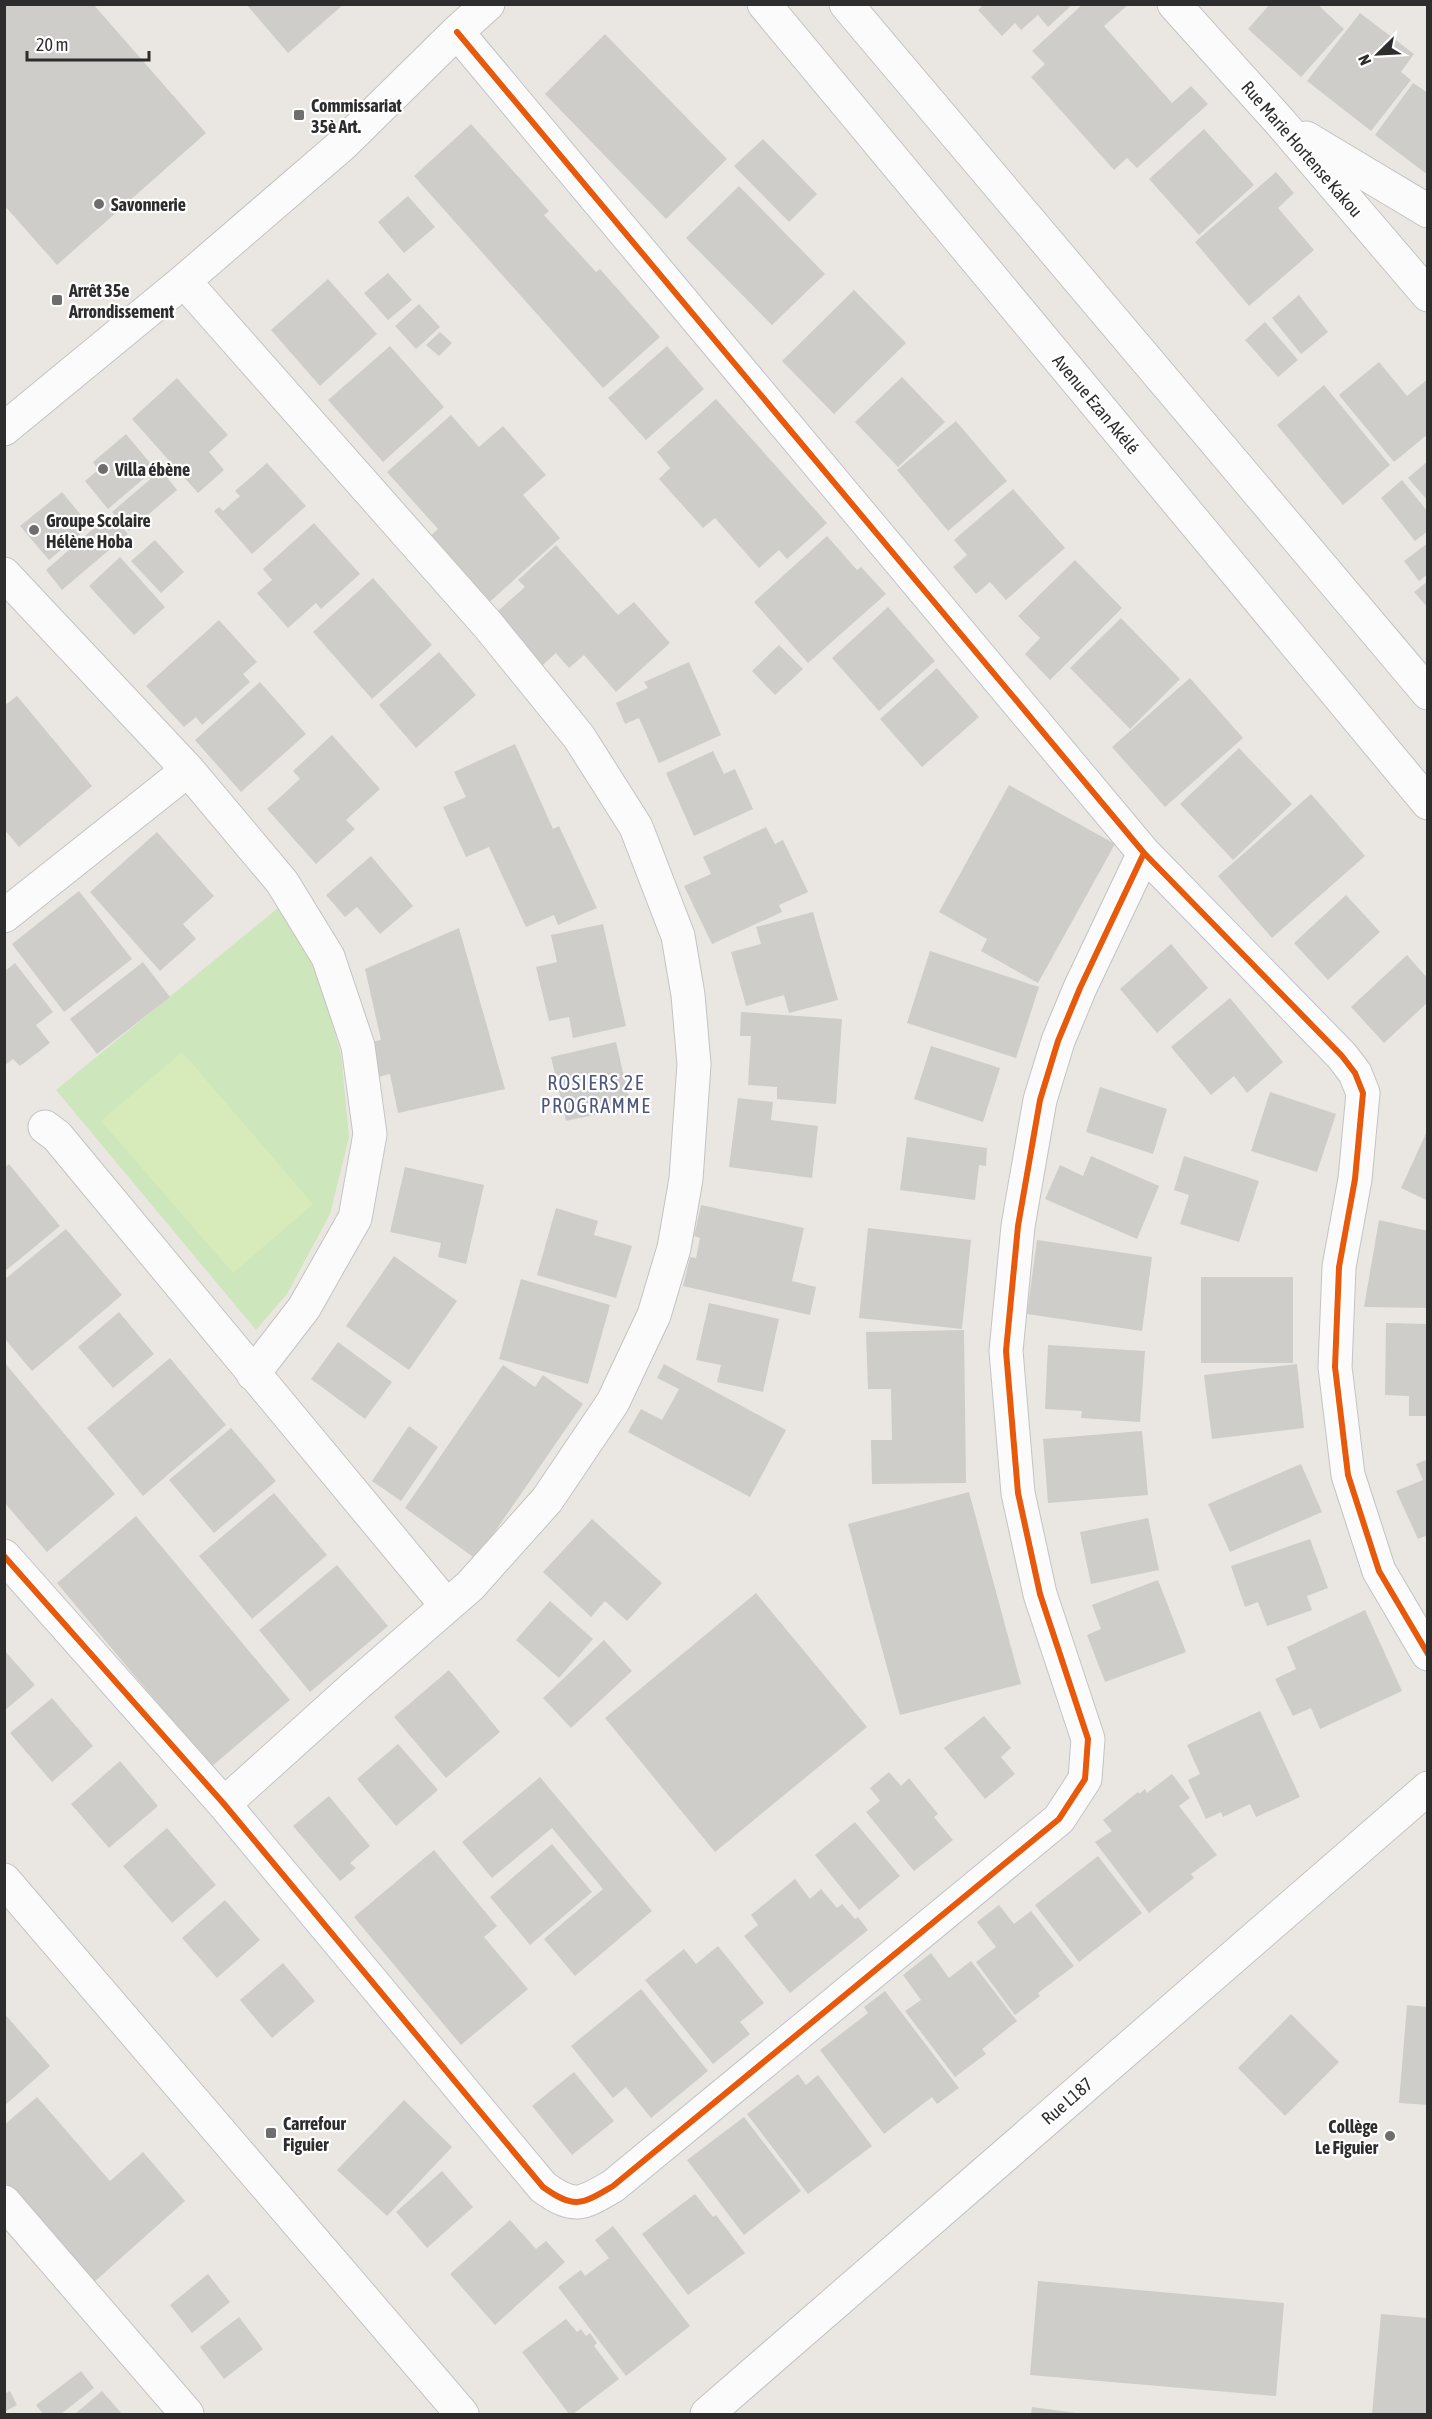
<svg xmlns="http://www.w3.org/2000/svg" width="1432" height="2419" font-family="'Asap Condensed',sans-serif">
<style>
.green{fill:#cde6bb}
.pitch{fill:#d7eab9}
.building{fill:#cfcdc9}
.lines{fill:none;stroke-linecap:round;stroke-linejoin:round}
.minor-casing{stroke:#c4c3c3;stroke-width:35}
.tertiary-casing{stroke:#c4c3c3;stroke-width:35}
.minor{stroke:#fcfbfb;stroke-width:33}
.tertiary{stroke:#fcfbfb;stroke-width:33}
.cycleway-casing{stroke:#fff;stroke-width:10}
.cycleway{stroke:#e8590c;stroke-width:6}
.poi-dot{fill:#6f6e6c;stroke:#fff;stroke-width:2}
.labels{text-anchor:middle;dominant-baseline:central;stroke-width:4.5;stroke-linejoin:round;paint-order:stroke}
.poi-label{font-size:18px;font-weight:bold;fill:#2d2d2d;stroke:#fff;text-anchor:start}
.street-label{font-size:18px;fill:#2d2d2d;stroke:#fff}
.neighbourhood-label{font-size:20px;letter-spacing:1.5px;fill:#4c557e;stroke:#fff}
</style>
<rect width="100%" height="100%" fill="#eae7e2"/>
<!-- green -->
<path class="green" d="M278 908 315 967 341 1054 349 1137 330 1214 287 1294 256 1330 56 1090Z"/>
<!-- pitch -->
<path class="pitch" d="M182 1052 313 1204 233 1273 101 1121Z"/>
<!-- building -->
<path class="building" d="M4 4H93L206 133 57 265 4 205Z
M246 4H344L288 53Z
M984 4H1073L1048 27 1038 15 1021 30 1015 23 1002 36 978 10Z
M1083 4H1129L1104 26 1172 103 1191 86 1208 104 1137 168 1127 158 1114 170 1031 77 1045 64 1032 51Z
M1270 4H1317L1344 29 1301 77 1248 29Z
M1360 13 1414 54 1401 72 1411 80 1371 131 1307 81Z
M605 34 727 159 666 219 545 94Z
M1413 83 1428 93V175L1375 135Z
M471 124 549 211 544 215 596 272 600 269 660 337 603 388 414 176Z
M1204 129 1254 185 1199 235 1149 179Z
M763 139 817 194 789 222 734 166Z
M1276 172 1294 193 1278 208 1314 250 1249 306 1195 242Z
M739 186 825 274 772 325 686 238Z
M408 196 435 227 404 253 378 222Z
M388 273 412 300 388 320 364 293Z
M328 279 377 334 320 386 271 330Z
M854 290 906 343 834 414 782 361Z
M1299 295 1328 332 1301 354 1272 318Z
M419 304 440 327 416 349 395 326Z
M1265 322 1298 360 1278 377 1245 340Z
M440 332 452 343 439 356 426 345Z
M390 346 444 407 383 462 328 400Z
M667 346 704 389 646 440 608 398Z
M1379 362 1407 396 1428 379V434L1394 462 1339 395Z
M902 377 945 422 898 467 855 422Z
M177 378 228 435 209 452 224 470 198 493 132 419Z
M1324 385 1390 465 1343 505 1277 425Z
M716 399 827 523 787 559 779 550 759 568 715 518 703 528 659 479 670 468 657 452Z
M451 415 479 447 503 426 546 475 523 495 560 538 483 608 424 542 438 529 387 472Z
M956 421 1007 481 948 531 897 470Z
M126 434 155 469 108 509 85 481 98 470 93 462Z
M1428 461V501L1408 478Z
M267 463 306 506 252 554 214 511 219 507 223 511 240 496 235 491Z
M161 470 177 490 129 531 112 512Z
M1402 480 1428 512V531L1415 541 1381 498Z
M1013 489 1065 548 1006 600 990 582 976 594 953 567 967 555 954 540Z
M62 492 90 526 49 560 20 526Z
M110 514 128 534 62 590 46 570Z
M314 523 360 574 321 609 316 603 288 628 257 593 272 580 263 569Z
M827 536 857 570 861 567 886 594 808 663 754 602Z
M155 540 184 572 161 593 131 561Z
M1428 543V574L1419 581 1404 561Z
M556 545 618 615 634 602 670 643 616 692 584 655 569 668 556 653 536 671 490 618 525 587 518 580Z
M120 557 165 607 134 635 89 586Z
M1075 560 1122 608 1050 680 1025 654 1040 638 1018 616Z
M373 578 432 645 372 699 313 632Z
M1428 581V608L1414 592Z
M888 607 935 661 879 711 832 658Z
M1121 618 1180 679 1130 729 1070 668Z
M219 620 257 662 243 674 250 682 202 725 196 717 184 727 146 686Z
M779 645 803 669 775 695 752 671Z
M439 652 476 695 416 748 379 705Z
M689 662 721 735 659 763 639 718 625 724 616 703 648 688 644 682Z
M937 668 979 717 922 767 880 719Z
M1190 678 1243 738 1165 807 1112 747Z
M260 682 306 734 241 792 195 740Z
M17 696 92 786 19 847 4 829V706Z
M332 735 380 789 346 820 355 829 316 864 267 809 300 779 293 771Z
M515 744 553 829 559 826 597 908 558 925 554 915 526 927 489 847 466 857 443 807 466 797 454 772Z
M1239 748 1292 804 1233 860 1180 804Z
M713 751 724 774 735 769 753 809 694 836 666 773Z
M1009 785 1115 844 1038 983 981 951 987 939 939 912Z
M1311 794 1365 856 1272 938 1218 876Z
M766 827 775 844 783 840 808 892 779 905 782 912 712 944 684 886 711 874 703 857Z
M157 832 214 896 183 924 196 939 160 971 90 892Z
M371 856 413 906 380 934 357 907 345 917 326 895Z
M79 891 132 959 64 1012 12 944Z
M1346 895 1380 932 1328 980 1294 943Z
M813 912 838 1000 789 1013 784 995 746 1006 731 952 761 944 756 927Z
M603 924 626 1026 573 1038 569 1017 549 1021 536 967 557 962 551 935Z
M459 928 505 1089 398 1113 390 1074 374 1078 366 1043 381 1040 365 969Z
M1171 944 1208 988 1157 1033 1120 989Z
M930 951 1039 987 1016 1058 907 1023Z
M1407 955 1428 979V1002L1384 1043 1351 1007Z
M143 962 170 997 97 1054 70 1019Z
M15 963 53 1012 36 1025 50 1043 20 1066 13 1059 4 1066V972Z
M1230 998 1283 1062 1247 1093 1234 1076 1211 1095 1171 1047Z
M741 1012 842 1019 836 1104 777 1099V1087L748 1085 751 1036H740Z
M616 1042 631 1107 566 1121 551 1057Z
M931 1046 1000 1068 983 1122 914 1099Z
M1100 1087 1167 1109 1153 1154 1086 1132Z
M1270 1092 1336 1114 1317 1172 1251 1151Z
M738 1098 773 1102 771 1120 818 1126 812 1178 729 1167Z
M1428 1129V1201L1401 1188Z
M907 1137 987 1148 986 1166 979 1165 975 1200 900 1190Z
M1091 1156 1159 1186 1137 1239 1045 1199 1060 1165 1083 1176Z
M1184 1156 1259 1181 1239 1242 1180 1224 1189 1195 1174 1190Z
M9 1164 60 1226 4 1272V1168Z
M405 1167 484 1185 466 1264 438 1257 441 1243 390 1232Z
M701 1205 804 1228 792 1281 816 1287 810 1315 683 1286 690 1257 696 1258 700 1238 694 1236Z
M556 1208 598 1221 594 1235 632 1246 616 1298 537 1275Z
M1379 1220 1428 1231V1308L1364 1307Z
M868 1228 971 1240 962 1329 859 1318Z
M66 1229 122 1295 32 1371 4 1338V1280Z
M1037 1240 1152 1257 1142 1331 1027 1314Z
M394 1256 457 1301 409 1370 346 1326Z
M1201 1277H1293V1363H1201Z
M521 1279 610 1305 588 1384 499 1359Z
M709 1303 779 1319 763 1392 717 1382 721 1365 696 1360Z
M119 1312 154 1354 113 1388 78 1347Z
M1386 1323 1428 1324V1416H1409V1396L1385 1395Z
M964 1330 966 1483 872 1484 871 1440H892L891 1389H868L866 1332Z
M338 1342 392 1382 365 1419 311 1379Z
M1048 1345 1145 1351 1140 1422 1081 1418 1082 1411 1045 1409Z
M170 1358 226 1425 143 1496 87 1428Z
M4 1362 115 1494 47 1552 4 1502Z
M664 1364 786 1430 750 1497 628 1432 641 1409 662 1420 679 1389 657 1378Z
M1297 1364 1304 1428 1212 1439 1204 1375Z
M503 1365 535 1387 543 1375 583 1404 476 1559 405 1508Z
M409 1426 438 1447 401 1501 372 1481Z
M231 1428 276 1481 214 1533 169 1480Z
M1142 1431 1148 1495 1048 1503 1043 1439Z
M1428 1459V1535L1418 1539 1396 1491 1423 1480 1416 1464Z
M1301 1464 1322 1512 1230 1552 1208 1504Z
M969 1492 1021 1684 900 1715 848 1524Z
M274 1493 327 1555 252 1619 199 1556Z
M136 1516 290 1700 211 1767 57 1583Z
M1148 1518 1159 1570 1091 1584 1080 1532Z
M592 1519 662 1583 627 1621 605 1601 591 1617 543 1572Z
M1310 1539 1328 1588 1307 1596 1312 1610 1267 1626 1258 1602 1245 1607 1231 1566Z
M337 1565 388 1626 310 1692 259 1630Z
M1158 1580 1186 1652 1105 1682 1087 1635 1101 1629 1092 1605Z
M756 1593 867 1727 715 1852 605 1718Z
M550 1601 593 1639 559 1678 516 1640Z
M1365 1610 1402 1691 1320 1729 1311 1708 1293 1716 1275 1679 1296 1669 1287 1647Z
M604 1640 632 1671 571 1728 543 1698Z
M4 1650 35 1685 4 1711Z
M449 1670 500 1732 446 1778 394 1717Z
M52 1698 93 1746 52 1782 10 1733Z
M1260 1711 1300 1797 1256 1817 1250 1804 1223 1817 1221 1812 1206 1819 1188 1780 1200 1774 1187 1745Z
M984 1716 1011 1748 1001 1757 1015 1774 985 1799 944 1748Z
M398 1744 438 1790 396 1826 357 1779Z
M120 1761 158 1806 109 1848 71 1804Z
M889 1772 901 1786 909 1778 938 1814 934 1817 953 1840 914 1871 866 1812 880 1801 870 1788Z
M1172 1774 1190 1798 1179 1806 1217 1855 1191 1874 1194 1878 1149 1913 1095 1842 1112 1831 1103 1820 1138 1792 1139 1794 1145 1789 1147 1793Z
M540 1777 652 1911 575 1976 544 1939 603 1889 552 1828 492 1878 462 1842Z
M329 1796 370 1846 350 1863 356 1868 340 1881 293 1826Z
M855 1822 900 1876 859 1910 815 1855Z
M167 1828 216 1885 172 1923 123 1866Z
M552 1844 592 1892 530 1945 490 1897Z
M434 1850 497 1926 484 1937 528 1989 461 2045 354 1917Z
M1098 1856 1142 1913 1079 1962 1035 1905Z
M795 1879 810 1899 821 1889 837 1908 842 1904 855 1919 858 1917 868 1930 790 1993 744 1936 758 1925 751 1915Z
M225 1900 260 1940 217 1978 182 1938Z
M999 1905 1014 1924 1031 1911 1074 1966 1038 1993 1040 1996 1015 2015 976 1962 996 1947 977 1922Z
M718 1946 764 2003 740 2022 750 2034 713 2064 645 1980 684 1949 696 1964Z
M931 1953 949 1978 971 1961 1017 2021 982 2049 986 2054 955 2077 905 2011 921 2000 903 1975Z
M283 1963 315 2001 272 2038 240 2000Z
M641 1989 708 2071 651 2118 626 2087 613 2098 571 2046Z
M885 1991 959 2088 937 2104 932 2097 884 2134 820 2050 868 2013 864 2007Z
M1407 2005 1428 2007V2105L1399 2103Z
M4 2013 50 2066 4 2106Z
M1291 2014 1339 2062 1285 2116 1238 2068Z
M574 2072 614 2121 572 2155 532 2106Z
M798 2074 806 2085 818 2075 872 2146 808 2194 747 2114Z
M37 2097 110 2181 143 2152 185 2201 93 2283 4 2181V2125Z
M404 2100 452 2147 387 2216 337 2170Z
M744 2117 801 2191 744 2235 687 2160Z
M442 2171 473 2207 427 2248 396 2212Z
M695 2194 713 2217 716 2215 745 2253 688 2295 642 2234Z
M510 2220 536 2249 546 2241 565 2262 495 2325 450 2274Z
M613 2226 690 2326 626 2376 558 2287 581 2270 585 2276 609 2258 595 2240Z
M208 2274 230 2302 192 2333 170 2305Z
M1038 2281 1284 2303 1276 2396 1030 2375Z
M1381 2314 1428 2318V2414H1372Z
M239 2317 263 2349 224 2379 200 2347Z
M566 2319 577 2332 581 2329 586 2336 590 2333 597 2343 594 2346 619 2379 573 2414H569L522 2352Z
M81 2371 94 2388 61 2414H43L36 2405Z
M10 2391 17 2405 4 2412V2394Z
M102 2391 122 2414H75Z
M1032 2407 1076 2413V2414H1031Z"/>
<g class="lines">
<defs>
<path id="minor" d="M1174 4 1281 123 1428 295
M457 32 1144 853 1342 1056 1355 1073 1363 1093 1355 1179 1339 1267 1335 1367 1348 1475 1379 1571 1428 1654
M1306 138 1428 211
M184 281 488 625 579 737 636 827 678 936 688 995 694 1064 686 1179 674 1248 654 1315 613 1402 547 1500 470 1586 355 1686 224 1804
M4 429 184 281 343 144 457 32 488 4
M4 574 188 770 282 882 328 957 358 1046 370 1134 355 1218 304 1308 253 1374
M4 916 188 770
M45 1127 57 1136 447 1606
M4 1556 224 1804 543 2187C575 2210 582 2204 613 2186L1059 1819 1085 1779 1088 1739 1040 1594 1018 1493 1006 1351 1018 1226 1040 1100 1058 1041 1080 988 1144 853
M4 1880 462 2414
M4 2202 187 2414"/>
<path id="tertiary" d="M764 4 1428 803
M846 4 1428 693
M707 2414 1428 1788"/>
</defs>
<!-- minor casing -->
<use href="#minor" class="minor-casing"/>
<!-- tertiary casing -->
<use href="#tertiary" class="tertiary-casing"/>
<!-- minor -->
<use href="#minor" class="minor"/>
<!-- tertiary -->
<use href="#tertiary" class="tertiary"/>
<defs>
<path id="cycleway" d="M457 32 1144 853 1342 1056 1355 1073 1363 1093 1355 1179 1339 1267 1335 1367 1348 1475 1379 1571 1428 1654
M4 1556 224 1804 543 2187C575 2210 582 2204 613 2186L1059 1819 1085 1779 1088 1739 1040 1594 1018 1493 1006 1351 1018 1226 1040 1100 1058 1041 1080 988 1144 853"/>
</defs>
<!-- cycleway casing -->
<use href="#cycleway" class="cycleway-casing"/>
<!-- cycleway -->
<use href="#cycleway" class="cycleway"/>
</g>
<!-- markers -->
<g class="poi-dot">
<rect x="293" y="109" width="12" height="12" rx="3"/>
<circle cx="99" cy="204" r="6"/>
<rect x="51" y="294" width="12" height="12" rx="3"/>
<circle cx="103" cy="469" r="6"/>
<circle cx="34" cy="530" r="6"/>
<rect x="265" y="2127" width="12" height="12" rx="3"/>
<circle cx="1390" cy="2136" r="6"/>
</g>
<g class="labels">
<!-- poi labels -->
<g class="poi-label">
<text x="311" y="105">Commissariat<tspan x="311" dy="21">35è Art.</tspan></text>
<text x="111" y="204">Savonnerie</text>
<text x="69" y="290">Arrêt 35e<tspan x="69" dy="21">Arrondissement</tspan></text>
<text x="115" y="469">Villa ébène</text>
<text x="46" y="520">Groupe Scolaire<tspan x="46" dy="21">Hélène Hoba</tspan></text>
<text x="283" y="2123">Carrefour<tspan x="283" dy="21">Figuier</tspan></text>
<text x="1378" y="2126" text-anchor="end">Collège<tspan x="1378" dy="21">Le Figuier</tspan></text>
</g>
<!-- street labels -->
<g class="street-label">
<text transform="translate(1302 149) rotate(49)">Rue Marie Hortense Kakou</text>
<text transform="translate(1096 404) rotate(50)">Avenue Ezan Akélé</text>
<text transform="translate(1067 2101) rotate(-41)">Rue L187</text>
</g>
<!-- neighbourhood labels -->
<g class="neighbourhood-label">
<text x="596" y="1082">ROSIERS 2E<tspan x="596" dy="23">PROGRAMME</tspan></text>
</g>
</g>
<!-- border -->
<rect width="1432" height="2419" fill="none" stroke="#2d2d2d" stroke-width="12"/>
<!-- north arrow -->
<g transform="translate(1378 54) rotate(246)" stroke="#ffffff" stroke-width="4.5" paint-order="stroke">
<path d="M0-4.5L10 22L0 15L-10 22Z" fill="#2d2d2d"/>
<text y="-9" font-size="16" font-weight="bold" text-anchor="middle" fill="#2d2d2d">N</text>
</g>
<!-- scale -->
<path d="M27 51v9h122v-9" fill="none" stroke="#2d2d2d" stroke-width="3"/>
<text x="36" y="51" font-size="18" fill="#2d2d2d" stroke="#ffffff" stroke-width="4.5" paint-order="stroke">20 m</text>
</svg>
